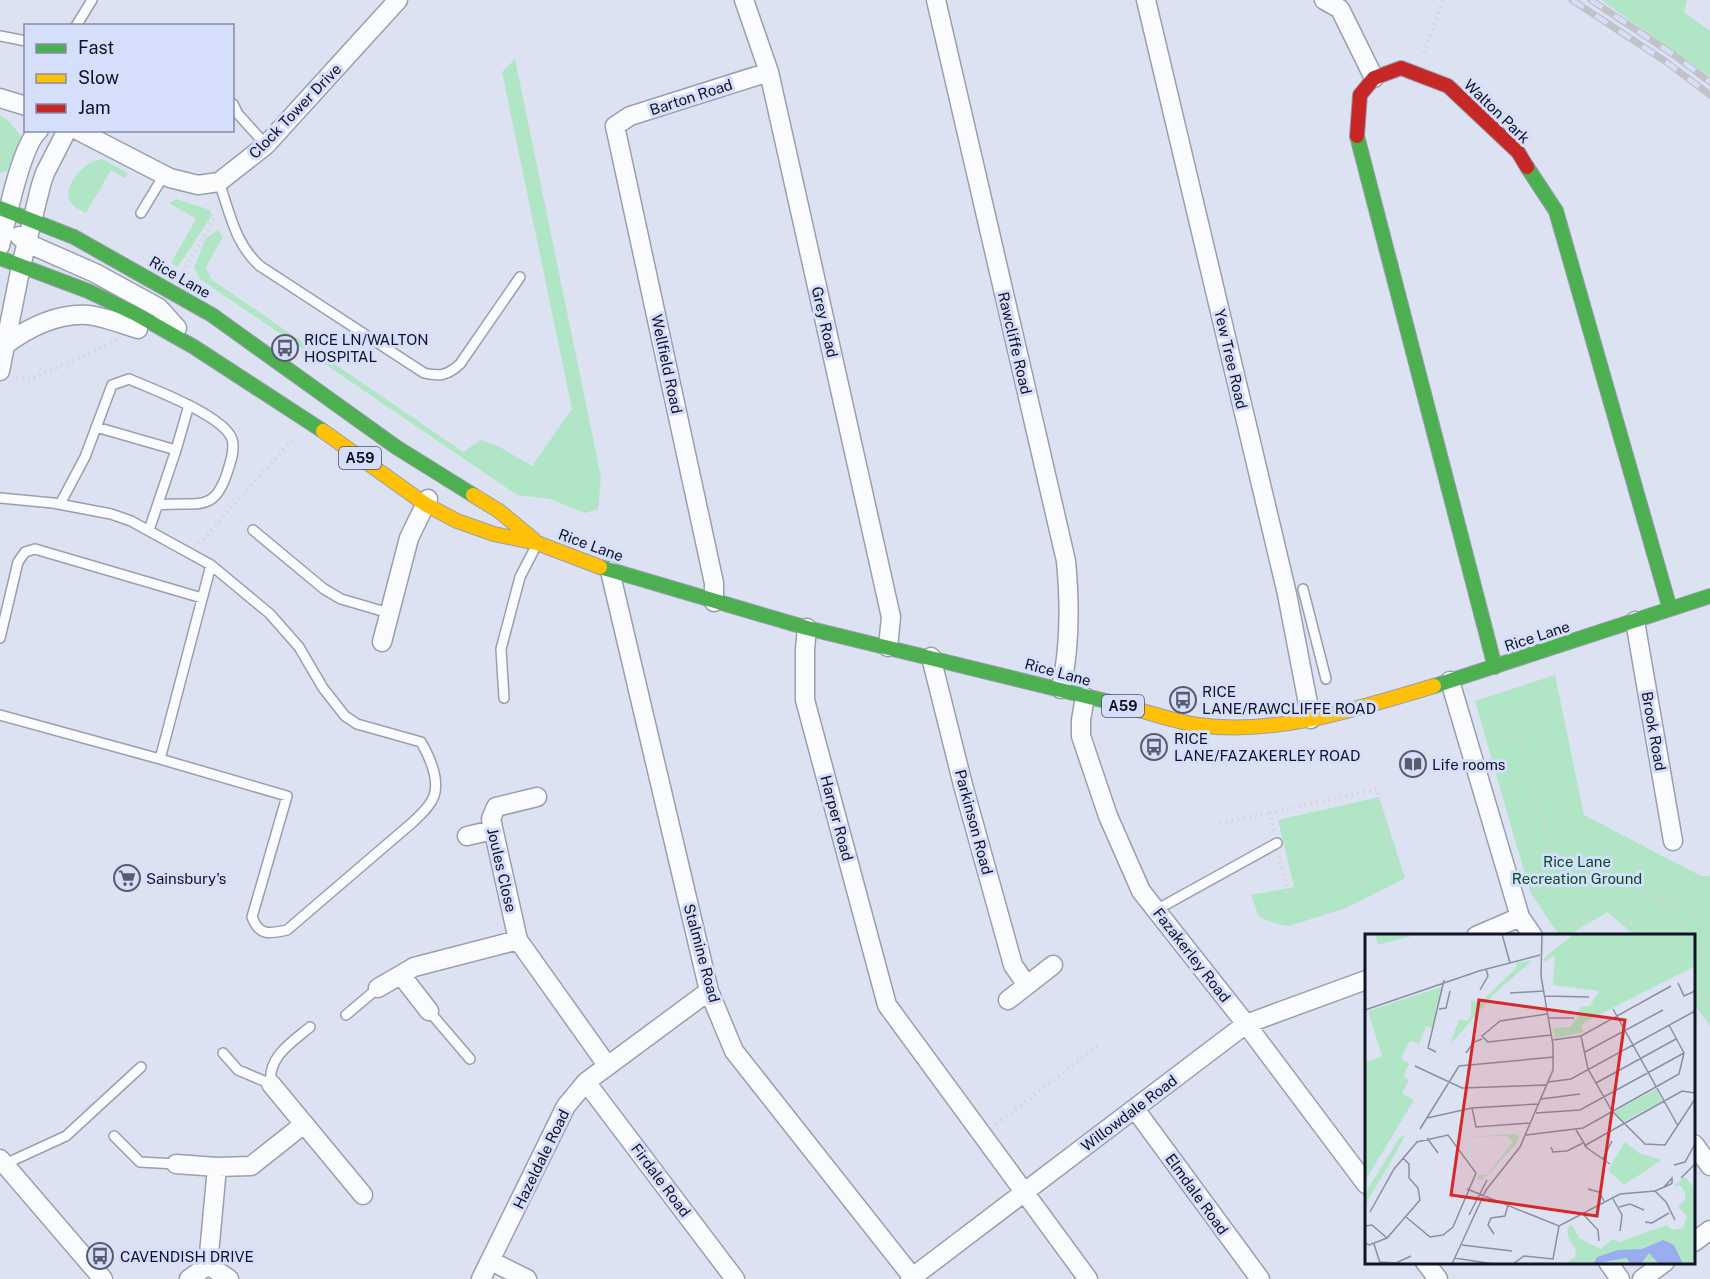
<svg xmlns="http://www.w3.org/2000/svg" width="1710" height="1279" font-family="'Public Sans',sans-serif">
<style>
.green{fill:#b0e6c6}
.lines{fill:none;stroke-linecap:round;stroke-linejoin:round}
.lane-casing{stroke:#9a9fae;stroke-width:12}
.street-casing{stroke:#9a9fae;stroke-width:21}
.fast-casing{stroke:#9a9fae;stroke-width:16}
.slow-casing{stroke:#9a9fae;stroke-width:16}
.jam-casing{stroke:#9a9fae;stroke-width:16}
.path{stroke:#d4d5da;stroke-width:4;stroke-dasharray:1.5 4.5;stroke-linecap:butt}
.lane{stroke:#fafbfd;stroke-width:9}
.street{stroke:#fafbfd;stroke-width:18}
.fast{stroke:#4caf50;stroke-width:14}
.slow{stroke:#ffc107;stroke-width:14}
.jam{stroke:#c62828;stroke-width:14}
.rail-casing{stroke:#c1c3c8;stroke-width:7}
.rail{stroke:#d5defa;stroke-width:4.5;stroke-dasharray:14;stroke-linecap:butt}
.labels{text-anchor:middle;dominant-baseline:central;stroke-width:6;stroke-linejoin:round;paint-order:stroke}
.shield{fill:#d5defa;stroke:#4b5164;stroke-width:1.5}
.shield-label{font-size:14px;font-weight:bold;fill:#101424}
.street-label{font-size:15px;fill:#101424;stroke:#d5defa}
.poi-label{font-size:15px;fill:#101424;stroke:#d5defa;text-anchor:start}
.park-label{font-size:15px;fill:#044f23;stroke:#d5defa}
.inset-road{fill:none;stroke:#8b90a0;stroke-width:1.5}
.view{fill:#d62828;fill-opacity:0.15;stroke:#d62828;stroke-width:3}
.inset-edge{fill:none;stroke:#101424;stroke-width:3}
</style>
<rect width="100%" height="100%" fill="#dde2f2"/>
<!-- green -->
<path class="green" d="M1601 0H1687L1684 12 1710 31V77Z
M515 59 601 477 598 509 585 513 550 499 517 495 200 279 194 267 206 238 218 230 223 237 206 267 211 279 463 452 481 440 498 446 532 466 572 409 502 72Z
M0 116 8 120 21 136 9 170 0 173Z
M102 159 128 173 125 178 111 170 86 213C80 210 73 207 70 201 63 189 78 171 88 164 92 161 97 160 102 159Z
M176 199 210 210 212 215 178 267 171 263 196 219 169 203Z
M1555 675 1584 815 1701 876H1710V1026L1694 1004V936L1635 935 1607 912 1569 935H1559L1530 892 1475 701Z
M1379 797 1405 878 1346 908 1289 926 1277 924 1259 917 1251 895 1294 887 1278 820Z"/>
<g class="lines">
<defs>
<path id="lane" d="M76 26 92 0
M0 36 26 41
M233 104 238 114 266 145
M219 182C230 213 235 244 260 266L424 373C440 377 448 375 460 364L520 277
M141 213 164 175
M96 427 176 450 149 530
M176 450 189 405
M0 498 53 503 111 514 131 521 211 565 270 614 299 647 323 688 345 716 357 724 421 742C429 756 440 778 434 796 430 807 420 815 413 822L287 930C269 934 259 936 252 917L287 796 160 759
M60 504 85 457 112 385 129 379C152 389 223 415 232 439 235 449 231 461 228 470 214 516 197 500 159 505
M253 530 324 589 341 599 389 613
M1303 589 1326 679
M0 638 18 562 25 552 35 549 202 598
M504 698 501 649 520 577 535 548
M0 715 160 759 211 565
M1156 910 1277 843
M429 1011 470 1059
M346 1015 378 988
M223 1053 238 1070 271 1084
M271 1084C267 1057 292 1042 310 1027
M114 1136 140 1162 176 1164
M5 1164 66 1136 141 1067"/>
<path id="street" d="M744 0 769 72 891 617 888 647
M936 0 1066 561C1070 603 1070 648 1061 689
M1146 0 1287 594 1311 719
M1324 0 1340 9 1374 78
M0 98 26 106
M77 130 170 178 198 185 219 182 266 145 398 0
M19 236 27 243 95 273 159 308 177 328
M0 246C6 221 21 145 39 130
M5 345C28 328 57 313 88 315 105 317 122 324 138 329
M0 371 21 266 41 185 45 173 67 130
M610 571 709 991 734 1051 914 1279
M714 602V583L615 126 630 116 769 72
M1635 621 1673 841
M807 628 805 649V700L887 1005 1088 1279
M382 642 409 538 428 499
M931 657 963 785 1013 965 1026 984
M1450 681 1520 917 1533 936
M1085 697 1081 720V736L1108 816 1141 891 1246 1024 1366 1184
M537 797 496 807 491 819 518 940 607 1065
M467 836 493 830
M1476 936 1520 917
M401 975 429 1011
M378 988 414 967 518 940
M1008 1000 1053 965
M586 1082 735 1279
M271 1084 363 1195
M1135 1109 1260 1279
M1694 1144 1710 1166
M0 1159 103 1279
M176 1164 217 1167 251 1166 304 1124
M1694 1242 1710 1230
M491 1261 527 1279
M1425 1262 1438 1279
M1608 1262 1620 1279
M208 1265 229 1279
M189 1279 208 1265 217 1167
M481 1279 566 1106 586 1082 709 991
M910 1279 1246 1024 1366 980
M1642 1279 1665 1262"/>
<path id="fast" d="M1357 136 1495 667
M1527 167 1556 211 1670 609
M0 208 74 237 212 315 396 447 473 495
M0 258 88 291 136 314 194 347 323 431
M600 567 807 628 1122 705
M1434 686 1710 596"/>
<path id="slow" d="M323 431 425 504 457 521 494 534 537 543 600 567
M473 495 499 511 534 540
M1122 705C1147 712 1173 721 1198 725 1276 736 1360 708 1434 686"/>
<path id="jam" d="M1357 136 1360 95 1374 78 1401 68 1448 86 1518 152 1527 167"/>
</defs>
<!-- lane casing -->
<use href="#lane" class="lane-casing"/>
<!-- street casing -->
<use href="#street" class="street-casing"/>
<!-- fast casing -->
<use href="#fast" class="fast-casing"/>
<!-- slow casing -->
<use href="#slow" class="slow-casing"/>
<!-- jam casing -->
<use href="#jam" class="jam-casing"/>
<!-- path -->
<path class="path" d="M1424 53 1443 0
M183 272 215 216
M16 378 31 379 112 343 116 339
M199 544 292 440
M1487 744 1518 735 1552 853 1652 895 1688 936
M1220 823 1270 813
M1274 831 1270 813 1377 789 1396 869
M1279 856 1289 896
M1656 896 1710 922
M1555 936 1604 904 1649 936
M1694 942 1710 961
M1694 985 1710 1008
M996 1124 1100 1044"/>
<!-- lane -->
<use href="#lane" class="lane"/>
<!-- street -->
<use href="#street" class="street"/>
<!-- fast -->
<use href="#fast" class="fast"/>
<!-- slow -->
<use href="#slow" class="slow"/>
<!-- jam -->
<use href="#jam" class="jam"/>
<defs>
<path id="rail" d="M1572 0 1665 61 1710 95
M1591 0 1671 53 1710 82"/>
</defs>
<!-- rail casing -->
<use href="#rail" class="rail-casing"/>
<!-- rail -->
<use href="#rail" class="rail"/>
</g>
<!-- icons -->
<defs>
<symbol id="bus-ring" viewBox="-11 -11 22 22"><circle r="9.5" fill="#d5defa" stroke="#585c6c" stroke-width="1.5"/><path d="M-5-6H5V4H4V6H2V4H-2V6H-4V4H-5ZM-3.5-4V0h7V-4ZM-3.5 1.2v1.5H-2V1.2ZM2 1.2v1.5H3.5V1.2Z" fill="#585c6c"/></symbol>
<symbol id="library-ring" viewBox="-11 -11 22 22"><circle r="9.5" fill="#d5defa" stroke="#585c6c" stroke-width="1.5"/><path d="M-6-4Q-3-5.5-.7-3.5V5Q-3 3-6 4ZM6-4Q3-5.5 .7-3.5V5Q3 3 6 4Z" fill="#585c6c"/></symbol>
<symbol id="supermarket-ring" viewBox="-11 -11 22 22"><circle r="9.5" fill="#d5defa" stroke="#585c6c" stroke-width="1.5"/><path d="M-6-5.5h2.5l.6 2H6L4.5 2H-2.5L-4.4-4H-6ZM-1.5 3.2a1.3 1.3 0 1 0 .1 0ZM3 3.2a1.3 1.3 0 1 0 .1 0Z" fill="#585c6c"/></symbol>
</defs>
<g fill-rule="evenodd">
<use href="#bus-ring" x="270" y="333" width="30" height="30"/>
<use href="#bus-ring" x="1168" y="685" width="30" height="30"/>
<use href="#bus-ring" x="1139" y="732" width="30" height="30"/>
<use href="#library-ring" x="1398" y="749" width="30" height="30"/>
<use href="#supermarket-ring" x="112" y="863" width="30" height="30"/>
<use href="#bus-ring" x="85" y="1241" width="30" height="30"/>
</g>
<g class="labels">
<!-- shield labels -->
<g class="shield">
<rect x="339" y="447" width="42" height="22" rx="4.5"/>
<rect x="1102" y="695" width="42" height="22" rx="4.5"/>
</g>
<g class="shield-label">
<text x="360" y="458">A59</text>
<text x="1123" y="706">A59</text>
</g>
<!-- street labels -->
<g class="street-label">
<text transform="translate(691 97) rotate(-18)">Barton Road</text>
<text transform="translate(295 111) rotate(-46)">Clock Tower Drive</text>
<text transform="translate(1497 111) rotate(44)">Walton Park</text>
<text transform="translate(180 277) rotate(30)">Rice Lane</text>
<text transform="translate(825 322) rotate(77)">Grey Road</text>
<text transform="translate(1015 343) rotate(77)">Rawcliffe Road</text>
<text transform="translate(1231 359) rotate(77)">Yew Tree Road</text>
<text transform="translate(667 364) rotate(78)">Wellfield Road</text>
<text transform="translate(591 545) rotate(20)">Rice Lane</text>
<text transform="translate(1537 636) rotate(-18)">Rice Lane</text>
<text transform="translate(1058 672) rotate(15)">Rice Lane</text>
<text transform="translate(1654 731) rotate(80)">Brook Road</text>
<text transform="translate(837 818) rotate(75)">Harper Road</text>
<text transform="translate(974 822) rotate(75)">Parkinson Road</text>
<text transform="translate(502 870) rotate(77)">Joules Close</text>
<text transform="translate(702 953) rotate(75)">Stalmine Road</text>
<text transform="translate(1192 955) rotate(52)">Fazakerley Road</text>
<text transform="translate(1129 1113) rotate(-37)">Willowdale Road</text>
<text transform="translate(541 1159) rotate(-64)">Hazeldale Road</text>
<text transform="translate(661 1180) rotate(53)">Firdale Road</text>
<text transform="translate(1197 1194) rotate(54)">Elmdale Road</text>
</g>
<!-- poi labels -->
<g class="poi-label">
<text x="304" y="339">RICE LN/WALTON<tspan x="304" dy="17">HOSPITAL</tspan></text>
<text x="1202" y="691">RICE<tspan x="1202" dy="17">LANE/RAWCLIFFE ROAD</tspan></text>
<text x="1174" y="738">RICE<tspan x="1174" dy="17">LANE/FAZAKERLEY ROAD</tspan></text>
<text x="1432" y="764">Life rooms</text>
<text x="146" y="878">Sainsbury's</text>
<text x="120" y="1256">CAVENDISH DRIVE</text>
</g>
<!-- park labels -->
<g class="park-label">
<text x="1577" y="861">Rice Lane<tspan x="1577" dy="17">Recreation Ground</tspan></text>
</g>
</g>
<!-- overview -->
<g transform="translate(1365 934)">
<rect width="330" height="330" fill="#dde2f2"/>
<path d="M10 0H46L47 2 13 11ZM209 0H330V32L222 87 216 92 219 98 190 104 188 94 205 93 214 81V73L225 72 234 57 188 51 190 21 180 28 179 24ZM168 26 130 59 85 111 94 85 103 87 106 81V66L115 69 152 33 151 29ZM79 52 67 94 61 92 54 110 45 107 36 124 44 130 38 142 44 146 37 159 49 166 0 247V123L2 128 17 122 3 77ZM291 155 297 167 258 188 249 178ZM151 200 154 203 151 210 121 243 117 242 119 246 112 245 114 241H122L148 208 142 202 101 203ZM40 202 26 227 0 271V259L35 203ZM260 208 274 219 297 226 259 251 243 236ZM320 243 330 254V330H200L210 323 211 316 203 303 202 294 207 291 214 304 236 315 247 305 254 308 302 291 308 296 318 294 322 282 313 272 320 266V258L316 252H308Z" fill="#b0e6c6"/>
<path d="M298 306 309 311 318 330H294L284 319 276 330H266L261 324 228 330 232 323 253 316 277 315Z" fill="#9aadf1"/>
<path class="inset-road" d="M137 0 145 29M313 49 319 62 330 57M115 56 123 42 121 35M145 59 179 57M180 62 224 63M74 75 81 74 85 57M248 75 313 192M0 76 114 37 175 21M182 80 135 87 117 102 123 108 186 101M184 84H209M216 102 223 135 247 177 280 210 300 211 330 165M188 106 216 102 306 52M71 118 63 114 79 46M220 118 298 76M101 119 109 108 117 105M50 132 97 154 181 151M183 148 206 145 330 77M231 149 311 105M176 165 215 160M107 174 111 193 166 189M171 179 215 176 319 119M62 184 107 174 173 170M55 195 94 132 189 123M211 196 222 214 245 230M161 201 218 194 314 140 319 119 304 91M62 204 73 219M219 212 317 157 330 159M186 213 188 218 202 217 218 209M238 225 247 207M309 231 320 228 330 210M316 244 330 230M102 255 194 292 255 260 290 257 306 250 307 249V244L299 253M223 255 234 258 239 267M290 257 301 268 310 286M247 263 257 281 255 297M254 273 265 270 279 276M5 278 29 235 52 208 83 201 111 239 88 293 78 301 65 303 41 283M218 280 233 296 234 307M104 281 122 246M280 288 287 289 304 279M0 292 7 291 22 304M129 300 123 291 126 284 140 282 143 271M0 309 4 311 22 304 55 266 53 254 44 244V230L38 224M9 310 15 329M97 311 147 317M89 324 129 330M15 328 31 329 46 322M87 330 121 256 155 213 188 136V111L176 42 177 0M148 330 159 322 188 325 194 292"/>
<path class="view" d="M114 66 260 86 232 282 86 261Z"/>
<rect width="330" height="330" class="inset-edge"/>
</g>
<!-- legend -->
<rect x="24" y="24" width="210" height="108" fill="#d5defa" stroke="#868da4" stroke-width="1.5"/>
<rect x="36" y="44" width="30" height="9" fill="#4caf50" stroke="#868da4" stroke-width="1.5"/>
<text x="78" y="54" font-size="18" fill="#101424">Fast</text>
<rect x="36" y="74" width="30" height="9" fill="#ffc107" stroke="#868da4" stroke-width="1.5"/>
<text x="78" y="84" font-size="18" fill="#101424">Slow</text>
<rect x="36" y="104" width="30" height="9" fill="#c62828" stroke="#868da4" stroke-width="1.5"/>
<text x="78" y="114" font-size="18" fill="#101424">Jam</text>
</svg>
